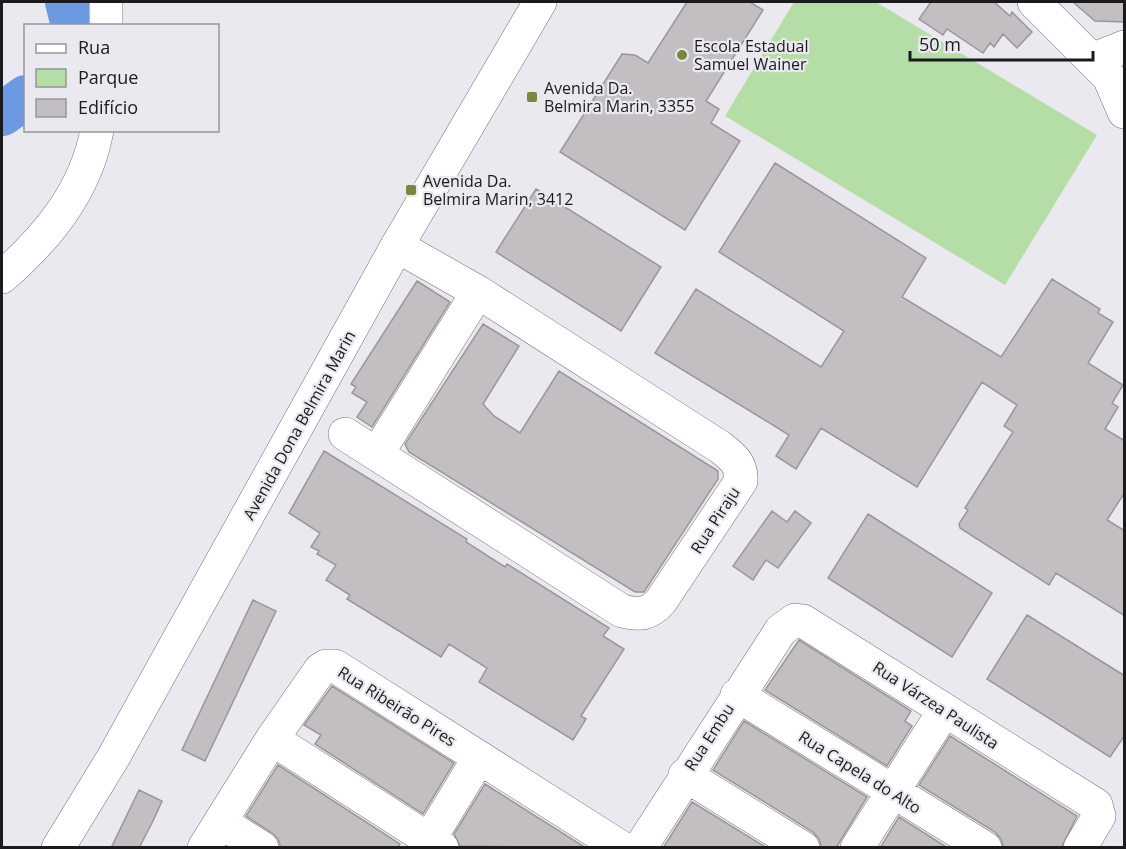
<svg xmlns="http://www.w3.org/2000/svg" width="1126" height="849" font-family="'Open Sans',sans-serif">
<style>
.green{fill:#b5dea6}
.lines{fill:none;stroke-linecap:round;stroke-linejoin:round}
.river{stroke:#6b9ae3;stroke-width:44}
.building{fill:#c3bec1;stroke:#9c969a;stroke-width:1.5}
.minor-casing{stroke:#727378;stroke-width:34}
.major-casing{stroke:#727378;stroke-width:34}
.minor{stroke:#fff;stroke-width:33}
.major{stroke:#fff;stroke-width:33}
.poi-dot{fill:#788939;stroke:#e9e9ef;stroke-width:2}
.labels{text-anchor:middle;dominant-baseline:central;stroke-width:4.5;stroke-linejoin:round;paint-order:stroke}
.poi-label{font-size:16px;fill:#1b1b1e;stroke:#e9e9ef;text-anchor:start}
.street-label{font-size:16px;fill:#1b1b1e;stroke:#e9e9ef}
</style>
<rect width="100%" height="100%" fill="#e9e9ef"/>
<!-- green -->
<path class="green" d="M794 2H876L1097 135 1005 285 725 116Z"/>
<g class="lines">
<!-- river -->
<path class="river" d="M67 2 73 26
M2 114 26 97"/>
</g>
<!-- building -->
<path class="building" d="M687 2H750L763 10 706 101 719 109 711 123 740 141 685 230 560 152 622 54 635 55 648 63Z
M931 2H994L1010 16 1012 12 1032 32 1017 48 1003 34 994 47 990 43 983 53 947 29 943 35 919 19Z
M1073 2H1125V22L1095 21Z
M775 163 926 258 902 297 1001 357 1052 279 1100 309 1098 313 1113 322 1088 363 1123 385 1112 403 1118 407 1105 429 1125 441V492L1107 520 1125 531V616L1056 573 1049 585 960 528 959 524 968 510 965 508 1013 432 1004 426 1017 405 982 382 917 487 821 428 796 469 776 456 789 435 655 353 696 289 821 367 844 331 719 252Z
M536 189 661 267 621 331 496 252Z
M417 281 450 302 372 427 357 417 367 402 352 393 356 387 351 384Z
M483 324 519 346 483 404 494 416 520 433 559 371 718 471V479L644 592H635L409 452 405 444Z
M324 451 467 539 466 542 505 567 507 564 609 628 603 636 624 649 581 716 586 719 573 740 479 682 487 668 449 644 441 657 347 599 350 595 326 580 336 565 317 554 319 551 311 547 320 533 289 513Z
M772 511 787 522 795 511 811 523 778 568 766 560 753 580 733 566Z
M868 514 992 593 952 657 828 578Z
M253 600 276 611 205 761 182 750Z
M1027 615 1125 676V735L1110 757 987 679Z
M799 640 911 711 905 721 912 726 887 766 765 690Z
M332 686 454 763 423 814 315 744 321 735 304 725Z
M744 721 867 797 836 848H822L819 839 813 832 713 770Z
M950 736 1077 816 1061 848H1004L1001 839 995 832 919 785Z
M278 765 400 844 398 848H281L278 839 272 833 246 816Z
M485 784 586 848 460 846 454 834Z
M139 790 162 801 153 821 139 848H111Z
M692 802 767 848H663Z
M899 817 948 848H880Z"/>
<g class="lines">
<defs>
<path id="minor" d="M106 2V26
M1034 2 1109 77 1124 112
M1094 59 1124 47
M2 277C47 238 86 191 97 130
M345 434 622 611C639 615 649 615 661 601L741 481C742 464 733 457 720 447L478 292 397 246
M377 454 478 292
M737 695 985 848
M272 739 442 848
M685 775 803 848
M221 822 262 848
M204 848 272 739 320 670 326 666H335L622 848
M424 848 479 758
M640 848 781 630 795 620 803 621 1096 805 1099 816 1080 848
M857 848 944 711"/>
<path id="major" d="M58 848 113 758 397 246 540 2"/>
</defs>
<!-- minor casing -->
<use href="#minor" class="minor-casing"/>
<!-- major casing -->
<use href="#major" class="major-casing"/>
<!-- minor -->
<use href="#minor" class="minor"/>
<!-- major -->
<use href="#major" class="major"/>
</g>
<!-- markers -->
<g class="poi-dot">
<circle cx="682" cy="55" r="6"/>
<rect x="526" y="91" width="12" height="12" rx="3"/>
<rect x="405" y="184" width="12" height="12" rx="3"/>
</g>
<g class="labels">
<!-- poi labels -->
<g class="poi-label">
<text x="694" y="46">Escola Estadual<tspan x="694" dy="18">Samuel Wainer</tspan></text>
<text x="544" y="88">Avenida Da.<tspan x="544" dy="18">Belmira Marin, 3355</tspan></text>
<text x="423" y="181">Avenida Da.<tspan x="423" dy="18">Belmira Marin, 3412</tspan></text>
</g>
<!-- street labels -->
<g class="street-label">
<text transform="translate(299 425) rotate(-61)">Avenida Dona Belmira Marin</text>
<text transform="translate(715 520) rotate(-57)">Rua Piraju</text>
<text transform="translate(936 705) rotate(33)">Rua Várzea Paulista</text>
<text transform="translate(397 706) rotate(32)">Rua Ribeirão Pires</text>
<text transform="translate(709 737) rotate(-57)">Rua Embu</text>
<text transform="translate(860 772) rotate(32)">Rua Capela do Alto</text>
</g>
</g>
<!-- border -->
<rect width="1126" height="849" fill="none" stroke="#1b1b1e" stroke-width="6"/>
<!-- legend -->
<rect x="24" y="24" width="195" height="108" fill="#e9e9ef" stroke="#97979b" stroke-width="1.5"/>
<rect x="36" y="44" width="30" height="9" fill="#ffffff" stroke="#97979b" stroke-width="1.5"/>
<text x="78" y="54" font-size="18" fill="#1b1b1e">Rua</text>
<rect x="36" y="69" width="30" height="18" fill="#b5dea6" stroke="#97979b" stroke-width="1.5"/>
<text x="78" y="84" font-size="18" fill="#1b1b1e">Parque</text>
<rect x="36" y="99" width="30" height="18" fill="#c3bec1" stroke="#97979b" stroke-width="1.5"/>
<text x="78" y="114" font-size="18" fill="#1b1b1e">Edifício</text>
<!-- scale -->
<path d="M910 51v9h183v-9" fill="none" stroke="#1b1b1e" stroke-width="3"/>
<text x="919" y="51" font-size="18" fill="#1b1b1e" stroke="#e9e9ef" stroke-width="4.5" paint-order="stroke">50 m</text>
</svg>
